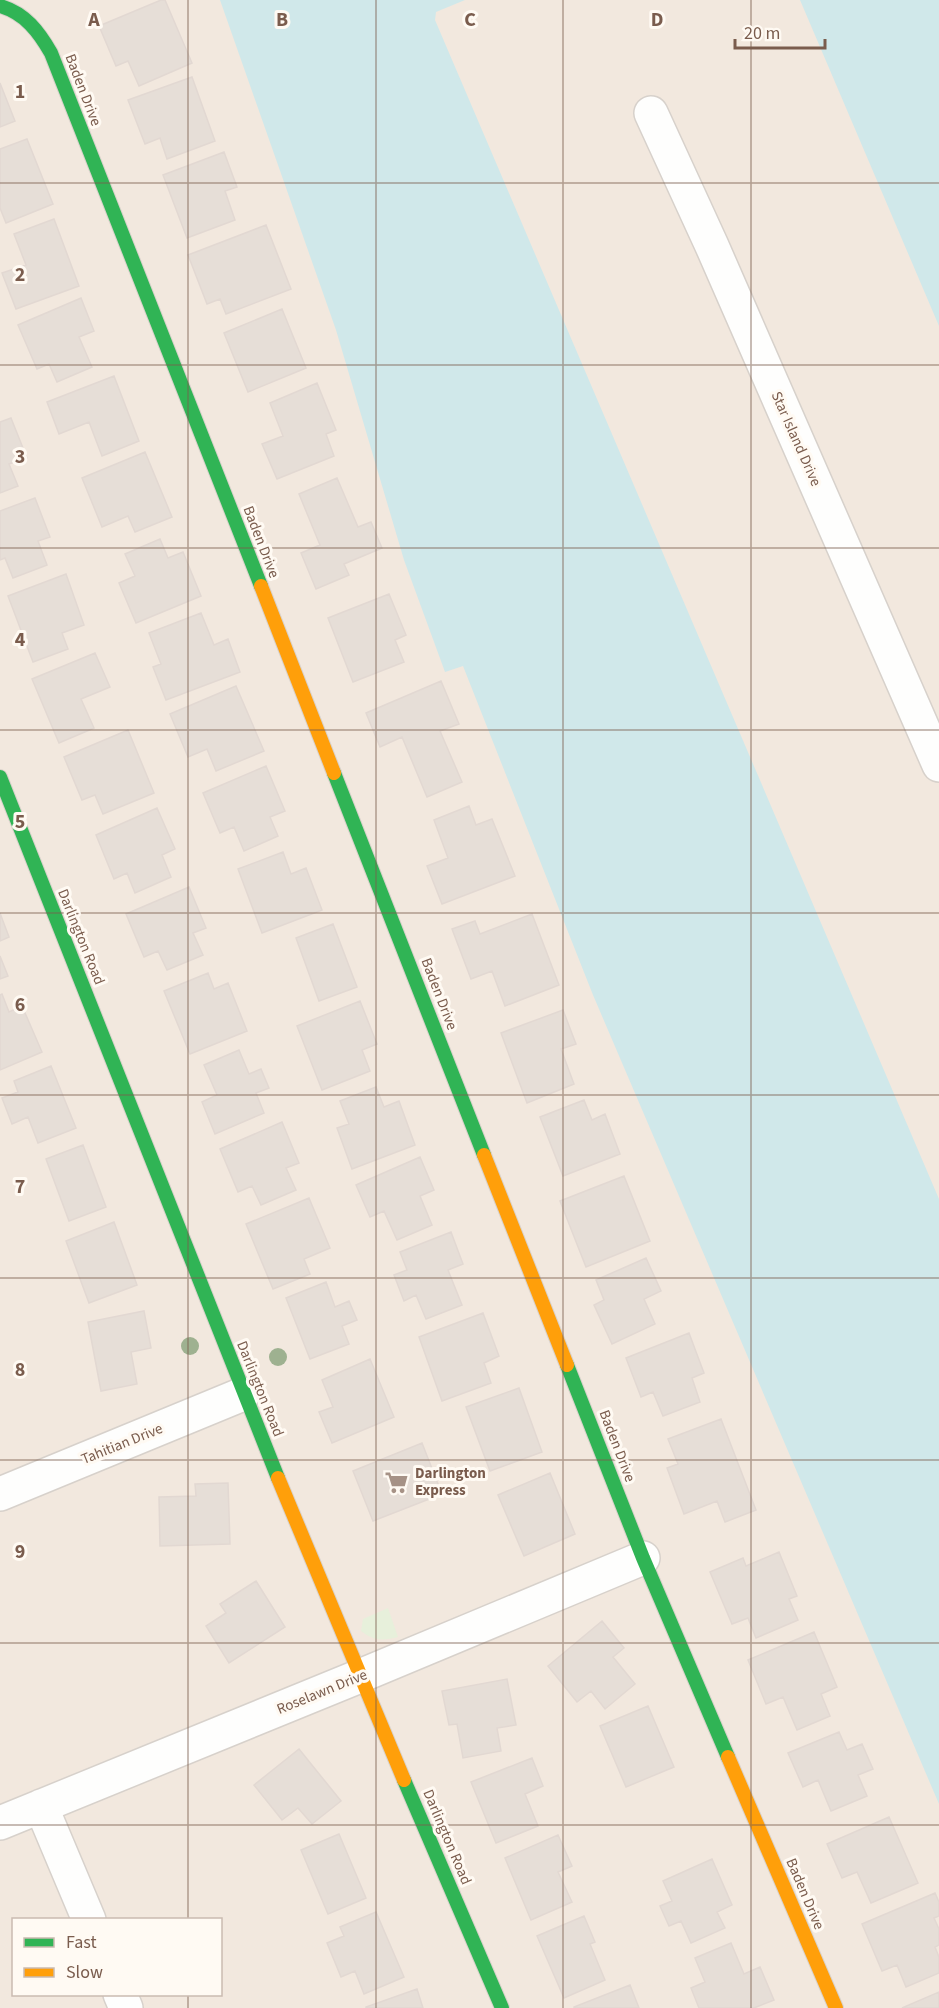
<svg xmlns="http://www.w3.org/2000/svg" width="939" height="2008" font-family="'Source Sans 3',sans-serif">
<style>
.residential{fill:#f2e8de;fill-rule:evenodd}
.green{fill:#e7f0db}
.water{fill:#d0e8ea}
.building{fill:#e6ded7;stroke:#e2d8d2;stroke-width:1.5}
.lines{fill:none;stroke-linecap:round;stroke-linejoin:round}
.street-casing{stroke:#d7d1cb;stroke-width:36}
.fast-casing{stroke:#d9d2cb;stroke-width:16}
.slow-casing{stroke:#d9d2cb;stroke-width:16}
.street{stroke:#fefefd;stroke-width:33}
.fast{stroke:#30b455;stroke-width:14}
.slow{stroke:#ff9f0a;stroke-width:14}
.tree{fill:#9eb190}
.grid{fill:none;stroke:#7a5c4d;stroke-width:1.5;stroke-opacity:0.55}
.labels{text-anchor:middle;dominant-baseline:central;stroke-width:6;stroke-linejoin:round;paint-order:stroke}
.street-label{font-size:15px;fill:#7a5c4d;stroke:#fffaf3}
.poi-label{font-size:15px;font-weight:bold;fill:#7a5c4d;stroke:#fffaf3;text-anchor:start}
.grid-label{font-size:20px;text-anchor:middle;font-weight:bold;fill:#7a5c4d;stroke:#fffaf3;stroke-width:6;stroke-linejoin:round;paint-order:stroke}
</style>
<rect width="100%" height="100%" fill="#f9f5f0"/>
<!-- residential -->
<path class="residential" d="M0 0H939V2008H0ZM14 1920H220V1994H14Z"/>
<!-- green -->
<path class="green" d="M388 1608 398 1637C383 1641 374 1641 361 1631L363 1619Z"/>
<!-- water -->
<path class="water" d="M220 0H465L436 12 435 20 939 1199V1804L593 995 463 666 445 672 404 560 336 330Z
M800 0H939V326Z"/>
<!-- building -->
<path class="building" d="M161 0H165L192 63 139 86 128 61 116 66 99 26Z
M192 77 215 141 167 159 160 138 145 144 128 100Z
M0 83 15 121 0 127Z
M27 139 53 204 6 223 0 208V149Z
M224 152 237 187 225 191 235 220 187 238 163 175Z
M54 219 79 286 16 309 2 273 26 265 14 234Z
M266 225 291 289 226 314 220 299 207 304 188 255Z
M81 298 94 331 79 337 92 367 57 382 49 364 37 369 18 325Z
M282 309 306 368 248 392 224 333Z
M114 376 139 441 102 456 89 422 59 434 47 402Z
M317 383 336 430 326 434 334 456 277 479 262 444 283 436 270 403Z
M11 418 27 458 9 464 18 486 0 493V422Z
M145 452 172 517 135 532 128 516 102 527 82 478Z
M337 478 358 527 371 522 382 548 344 564 349 575 316 589 301 553 320 545 299 494Z
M35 498 50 537 38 541 47 565 13 578 5 558 0 560V511Z
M160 539 168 558 183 552 201 596 136 623 119 583 135 576 125 554Z
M66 574 84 625 62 633 68 649 33 662 8 596Z
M389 594 406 635 395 640 404 662 353 682 328 618Z
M201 613 214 645 228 639 240 672 166 700 153 667 161 664 149 633Z
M95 653 110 687 81 699 94 728 59 743 32 679Z
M441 681 459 724 440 731 462 782 427 797 402 737 380 747 366 713Z
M236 686 264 751 216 771 207 749 188 757 170 714Z
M128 730 154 793 103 814 95 795 82 800 64 757Z
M266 766 285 811 270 817 278 836 244 851 234 827 220 833 203 793Z
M469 806 476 825 492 819 515 876 442 904 427 866 448 858 434 820Z
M157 808 175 849 162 855 171 877 135 893 127 873 114 879 96 835Z
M283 852 291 874 306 868 322 910 262 933 238 869Z
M189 887 206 928 193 933 203 955 167 970 158 951 144 957 126 914Z
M0 913 9 937 0 941Z
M532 914 559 985 505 1006 492 971 471 979 452 929 475 921 480 934Z
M333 924 357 987 319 1001 296 938Z
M0 956 8 976 0 979Z
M208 973 214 989 228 983 247 1031 190 1054 164 991Z
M2 994 9 1012 22 1006 42 1052 0 1070V995Z
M360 1001 377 1044 362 1050 370 1071 322 1090 297 1026Z
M563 1010 576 1044 561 1049 574 1084 527 1103 501 1033Z
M239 1050 249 1074 261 1069 269 1088 256 1093 264 1113 215 1134 202 1102 217 1095 204 1065Z
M51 1066 76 1128 38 1143 28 1117 12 1124 2 1098 18 1092 14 1081Z
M376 1087 384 1107 399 1101 415 1145 352 1169 337 1128 349 1124 340 1101Z
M584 1100 592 1120 605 1114 620 1154 563 1176 540 1117Z
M282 1122 299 1163 286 1168 296 1190 261 1205 252 1186 238 1192 220 1149Z
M83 1145 106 1207 69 1221 46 1159Z
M420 1157 434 1190 420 1196 432 1225 397 1240 384 1211 370 1217 356 1185Z
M624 1176 650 1241 586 1267 560 1201Z
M309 1198 330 1248 304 1259 310 1274 273 1289 246 1224Z
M114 1222 137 1285 89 1303 66 1241Z
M451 1232 463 1264 448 1270 462 1305 426 1319 416 1295 404 1301 394 1275 407 1270 400 1252Z
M646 1258 661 1291 644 1299 655 1324 612 1344 594 1305 604 1300 596 1280Z
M326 1282 335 1307 349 1301 357 1320 342 1326 349 1344 310 1359 286 1298Z
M144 1311 151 1348 131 1352 137 1384 101 1391 88 1322Z
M483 1313 499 1356 484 1363 491 1383 442 1401 419 1337Z
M689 1333 704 1373 692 1378 700 1402 663 1416 653 1392 641 1397 626 1358Z
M370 1359 394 1417 332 1443 319 1412 333 1407 322 1380Z
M519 1388 542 1452 490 1471 466 1407Z
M721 1419 756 1510 725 1522 717 1501 684 1514 667 1468 678 1464 668 1439Z
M422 1443 442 1494 373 1521 353 1471Z
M550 1473 575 1534 524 1556 498 1495Z
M228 1483 230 1544 160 1546 159 1497 196 1496 195 1484Z
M779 1552 797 1596 789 1599 798 1620 756 1638 748 1618 732 1624 710 1572 743 1558 746 1566Z
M256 1581 285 1627 229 1663 206 1626 226 1613 220 1604Z
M602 1621 624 1648 613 1657 635 1684 605 1709 591 1691 577 1702 548 1666Z
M814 1632 837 1687 821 1694 830 1716 797 1730 783 1697 766 1704 748 1660Z
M507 1679 516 1725 497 1728 501 1751 463 1758 457 1724 449 1725 442 1691Z
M648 1706 674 1767 626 1787 600 1726Z
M839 1732 847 1750 862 1744 873 1769 858 1775 867 1796 831 1811 818 1780 803 1787 788 1753Z
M299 1749 341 1801 312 1824 298 1808 282 1820 254 1785Z
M532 1758 543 1786 525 1794 538 1826 496 1843 471 1782Z
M889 1817 918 1883 871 1903 857 1872 842 1878 827 1844Z
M339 1834 366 1898 328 1914 301 1850Z
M558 1835 572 1866 558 1872 572 1902 531 1920 505 1858Z
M712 1859 732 1905 717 1912 725 1928 691 1943 681 1921 669 1926 660 1906 672 1901 663 1881Z
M935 1893 939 1902V1916L934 1918 939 1929V1945L935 1947 939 1957V1973L906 1987 897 1965 882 1971 862 1924Z
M376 1912 404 1977 364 1994 355 1971 341 1977 327 1943 344 1936 340 1927Z
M584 1916 595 1942 590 1944 605 1980 564 1998 537 1936Z
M731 1943 744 1974 760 1967 774 2000 754 2008H699L691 1988 705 1982 695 1958Z
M630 1985 639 2008H574V2007Z
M417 1989 423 2008H366V2007Z
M939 1992V2008H902Z"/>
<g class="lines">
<defs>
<path id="street" d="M651 113 712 246 939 765
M0 1494 243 1394
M41 1806 89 1920
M0 1823 360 1676 643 1558
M120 1994 126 2008"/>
<path id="fast" d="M0 6C25 13 39 32 51 53L261 586
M334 773 484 1155
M0 777 278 1478
M567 1365 643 1558 728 1757
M404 1780 502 2008"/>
<path id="slow" d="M261 586 334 773
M484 1155 567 1365
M278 1478 404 1780
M728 1757 836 2008"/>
</defs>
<!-- street casing -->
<use href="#street" class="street-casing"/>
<!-- fast casing -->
<use href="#fast" class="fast-casing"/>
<!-- slow casing -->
<use href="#slow" class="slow-casing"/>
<!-- street -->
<use href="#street" class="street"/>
<!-- fast -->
<use href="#fast" class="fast"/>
<!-- slow -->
<use href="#slow" class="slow"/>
</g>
<!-- trees -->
<g class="tree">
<circle cx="190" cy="1346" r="9"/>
<circle cx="278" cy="1357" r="9"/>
</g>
<!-- grid -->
<path class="grid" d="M188 0V1920M376 0V2008M563 0V2008M751 0V2008M0 183H939M0 365H939M0 548H939M0 730H939M0 913H939M0 1095H939M0 1278H939M0 1460H939M0 1643H939M0 1825H939M188 1994V2008"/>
<!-- icons -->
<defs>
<symbol id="supermarket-bare" viewBox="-9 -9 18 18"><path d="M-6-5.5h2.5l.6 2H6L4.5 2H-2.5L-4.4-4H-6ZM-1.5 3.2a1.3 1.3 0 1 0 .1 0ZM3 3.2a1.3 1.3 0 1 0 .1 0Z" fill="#a69286" stroke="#fffaf3" stroke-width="2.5" paint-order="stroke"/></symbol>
</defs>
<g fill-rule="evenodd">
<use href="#supermarket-bare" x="380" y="1466" width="33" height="33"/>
</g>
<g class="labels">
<!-- street labels -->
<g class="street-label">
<text transform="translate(83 90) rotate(69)">Baden Drive</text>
<text transform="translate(796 439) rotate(66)">Star Island Drive</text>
<text transform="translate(261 542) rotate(69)">Baden Drive</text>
<text transform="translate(81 937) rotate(68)">Darlington Road</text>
<text transform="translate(439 994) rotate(69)">Baden Drive</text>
<text transform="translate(260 1389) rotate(68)">Darlington Road</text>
<text transform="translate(122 1444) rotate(-22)">Tahitian Drive</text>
<text transform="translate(617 1446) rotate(69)">Baden Drive</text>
<text transform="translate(322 1692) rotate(-22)">Roselawn Drive</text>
<text transform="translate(447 1837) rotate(67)">Darlington Road</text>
<text transform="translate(805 1894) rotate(67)">Baden Drive</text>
</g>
<!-- poi labels -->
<g class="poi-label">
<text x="415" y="1473">Darlington<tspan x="415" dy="17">Express</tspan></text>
</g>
</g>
<g class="grid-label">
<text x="94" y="26">A</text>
<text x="282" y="26">B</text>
<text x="470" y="26">C</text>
<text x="657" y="26">D</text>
<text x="20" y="98">1</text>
<text x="20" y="281">2</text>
<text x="20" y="463">3</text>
<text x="20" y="646">4</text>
<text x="20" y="828">5</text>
<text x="20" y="1011">6</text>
<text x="20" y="1193">7</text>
<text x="20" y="1376">8</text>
<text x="20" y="1558">9</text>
</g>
<!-- legend -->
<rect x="12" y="1918" width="210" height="78" fill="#fffaf3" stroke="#cabbb1" stroke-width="1.5"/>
<rect x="24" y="1938" width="30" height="9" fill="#30b455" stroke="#cabbb1" stroke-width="1.5"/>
<text x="66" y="1948" font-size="18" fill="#7a5c4d">Fast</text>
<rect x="24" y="1968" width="30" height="9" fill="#ff9f0a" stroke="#cabbb1" stroke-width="1.5"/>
<text x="66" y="1978" font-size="18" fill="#7a5c4d">Slow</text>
<!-- scale -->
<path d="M735 39v9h90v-9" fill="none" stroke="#7a5c4d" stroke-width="3"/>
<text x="744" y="39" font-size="18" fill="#7a5c4d" stroke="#fffaf3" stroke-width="4.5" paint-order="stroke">20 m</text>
</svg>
